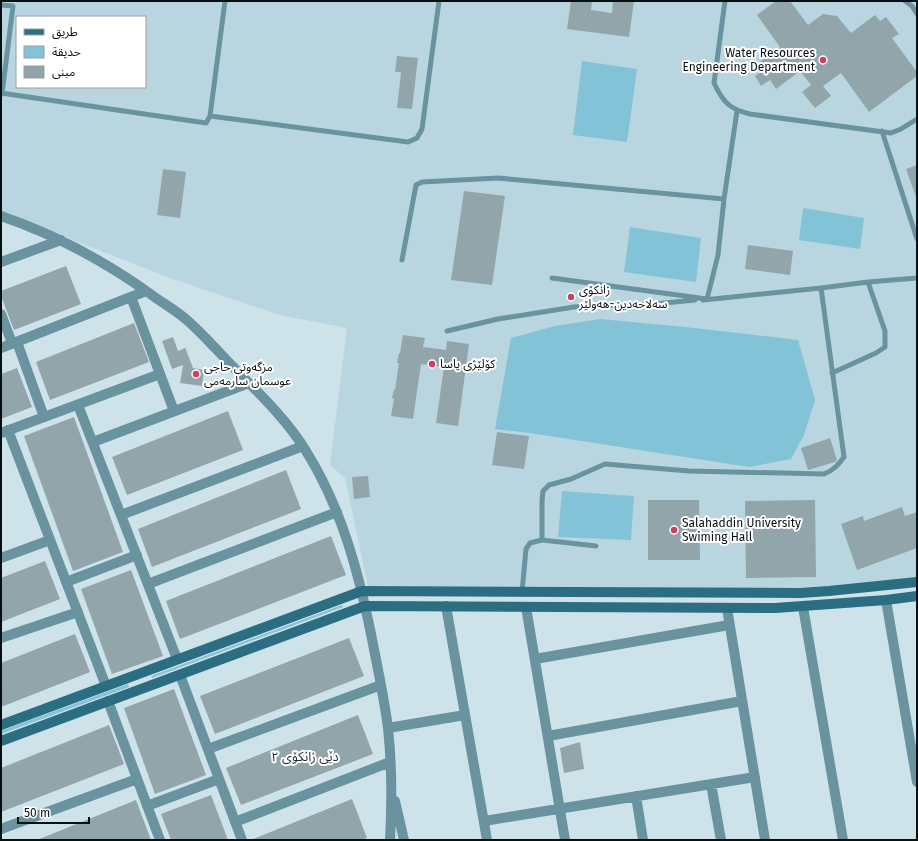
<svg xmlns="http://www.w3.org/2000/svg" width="918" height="841" font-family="'Fira Sans','Noto Sans Arabic',sans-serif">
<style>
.built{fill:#b9d6e0;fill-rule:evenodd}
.green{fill:#82c3d7}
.building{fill:#92a5ab}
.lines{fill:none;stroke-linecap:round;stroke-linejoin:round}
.lane{stroke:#6a93a0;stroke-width:5}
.street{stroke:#6a93a0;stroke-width:10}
.secondary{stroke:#2b6e81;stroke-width:10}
.poi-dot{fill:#cd3e63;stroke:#fff;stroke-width:1.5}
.labels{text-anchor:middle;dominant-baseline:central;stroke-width:4;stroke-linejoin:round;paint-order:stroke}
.poi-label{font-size:12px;fill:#080f11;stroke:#fff;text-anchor:start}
.neighbourhood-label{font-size:13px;fill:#1e2f34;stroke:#fff}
</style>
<rect width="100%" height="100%" fill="#cee2e9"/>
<!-- built -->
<path class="built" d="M1 1H917V582L822 591H369L345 478 330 465 347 328 280 315 170 278 1 212ZM17 17H145V87H17Z"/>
<!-- green -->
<path class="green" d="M582 61 637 69 627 142 573 135Z
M803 208 864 218 860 249 799 240Z
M630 227 701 238 696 282 624 272Z
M600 319 685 327 798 340 815 400 804 435 791 459 749 467 530 433 495 429 511 338 555 326Z
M562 491 634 496 631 540 558 537Z
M342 605 343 607 152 678 151 676Z
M128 684 129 687 1 734V731Z"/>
<!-- building -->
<path class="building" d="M571 1H592L591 10 612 13 613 1H634L629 37 567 29Z
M776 1H790L808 25 823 14 837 16 851 33 875 15 880 21 886 17 899 34 892 38 917 72V76L869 112 841 73 823 86 831 96 815 108 802 92 811 85 800 71 776 89 770 80 761 86 755 76 762 71 757 64 780 47 757 15Z
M397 56 418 58 412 109 397 108 401 72H395Z
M917 165V196L916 197 906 169Z
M163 169 186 172 180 218 157 215Z
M464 191 505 196 492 285 451 280Z
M748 245 793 251 790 275 745 269Z
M66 266 81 304 14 330 1 296V291Z
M134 323 149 362 50 400 36 362Z
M403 335 425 338 423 347 446 350 447 341 469 344 458 426 436 423 444 367 421 364 413 419 391 416 394 399 392 398 394 389 395 390 399 363H397L399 353H400Z
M173 337 178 351 185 348V347L193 368 204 370 202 386 180 383 183 365 172 369 162 341Z
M17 368 32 407 1 419V374Z
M228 411 243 450 127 495 112 457Z
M74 417 123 552 73 571 24 436Z
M497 432 529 436 524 469 492 465Z
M830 438 837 460 835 462 808 470 801 448Z
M286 470 301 509 152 567 138 529Z
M368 476 370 497 354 499 352 477Z
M648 500H699L700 560H648Z
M815 500 816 577 746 578 745 501Z
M902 507 905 516 917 512V548L857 570 841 524 863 516 864 521Z
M331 536 346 575 180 639 166 601Z
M45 561 60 599 1 622V578Z
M131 570 163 656 112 674 81 589Z
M75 634 90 672 1 707V663Z
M349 638 364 676 215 734 200 696Z
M174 689 206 775 155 794 124 708Z
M358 715 373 754 241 805 226 768Z
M109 725 124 764 1 812V768Z
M580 742 584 769 564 773 560 748Z
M211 795 228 840H171L161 814Z
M352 799 367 838 361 840H251Z
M136 800 151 840H37Z"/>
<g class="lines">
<!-- lane -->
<path class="lane" d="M725 1 714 83C723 102 729 109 750 114L891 133 901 129 917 119
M905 1 912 6 917 14
M1 5 13 6 2 94
M1 93 206 123 210 116 225 1
M210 116 408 142 417 138 422 129 439 1
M882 131 917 239
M724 199 737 111
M402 260 416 185 422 182 498 178 724 199 718 255 707 299 552 278
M703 300 821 288 868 282 917 278
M447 331 498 319 574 307 654 304 695 300
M832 373 876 353 885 347V331L868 282
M542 540V501L543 491 549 485 571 479 605 464 689 471 824 474C834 470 838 465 844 457L821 288
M522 592 526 549 530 543 542 540 596 546"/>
<!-- street -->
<path class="street" d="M1 216C57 235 108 263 156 298 166 305 178 312 188 321 207 338 223 357 241 375 264 398 289 423 306 451 341 507 358 570 371 634 377 665 384 697 388 728 392 765 392 803 390 840
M1 262 61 240
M131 297 174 411
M1 314 12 343
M17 342 44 417
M1 348 146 291
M78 405 177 659
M8 430 106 686
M1 433 160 374
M93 442 249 383
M121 515 303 446
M1 558 50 540
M66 582 137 555
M148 584 337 512
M886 600 917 782
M446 606 487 840
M526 607 565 840
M803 607 843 840
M727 608 765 840
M1 638 78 612
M535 659 729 625
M180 675 242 840
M108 701 160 840
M388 728 465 715
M548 736 742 701
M208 749 381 685
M711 784 721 840
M636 796 643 840
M395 801 404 840
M147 806 219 779
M484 821 755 777
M235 822 390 762
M1 829 137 779"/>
<!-- secondary -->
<path class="secondary" d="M1 725 362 591 800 593 829 591 917 582
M1 741 365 606 775 608 886 600 917 596"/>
</g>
<!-- markers -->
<g class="poi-dot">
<circle cx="823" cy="60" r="4"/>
<circle cx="571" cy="297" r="4"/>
<circle cx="432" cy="364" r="4"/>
<circle cx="196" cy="374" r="4"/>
<circle cx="674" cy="530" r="4"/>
</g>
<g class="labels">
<!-- poi labels -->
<g class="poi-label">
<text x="815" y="53" text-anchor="end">Water Resources<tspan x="815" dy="14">Engineering Department</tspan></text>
<text x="579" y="290">زانکۆی<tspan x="579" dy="14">سەلاحەدین-هەولێر</tspan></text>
<text x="440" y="364">کۆلێژی یاسا</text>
<text x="204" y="367">مزگەوتی حاجی<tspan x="204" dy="14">عوسمان سارمەمی</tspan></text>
<text x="682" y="523">Salahaddin University<tspan x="682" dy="14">Swiming Hall</tspan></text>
</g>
<!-- neighbourhood labels -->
<g class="neighbourhood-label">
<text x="305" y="756">دێی زانکۆی ٢</text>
</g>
</g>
<!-- border -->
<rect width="918" height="841" fill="none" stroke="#080f11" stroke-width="4"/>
<!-- legend -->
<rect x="16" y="16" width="130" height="72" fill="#ffffff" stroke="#9c9fa0"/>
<rect x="24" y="29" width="20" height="6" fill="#2b6e81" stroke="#9c9fa0"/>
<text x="52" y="36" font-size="12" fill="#080f11">طريق</text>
<rect x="24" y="46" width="20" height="12" fill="#82c3d7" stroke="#9c9fa0"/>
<text x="52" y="56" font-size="12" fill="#080f11">حديقة</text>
<rect x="24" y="66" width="20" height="12" fill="#92a5ab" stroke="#9c9fa0"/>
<text x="52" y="76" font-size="12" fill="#080f11">مبنى</text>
<!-- scale -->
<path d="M18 817v6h71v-6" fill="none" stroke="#080f11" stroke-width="2"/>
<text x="24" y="817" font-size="12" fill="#080f11" stroke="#ffffff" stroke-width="3" paint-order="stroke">50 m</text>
</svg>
